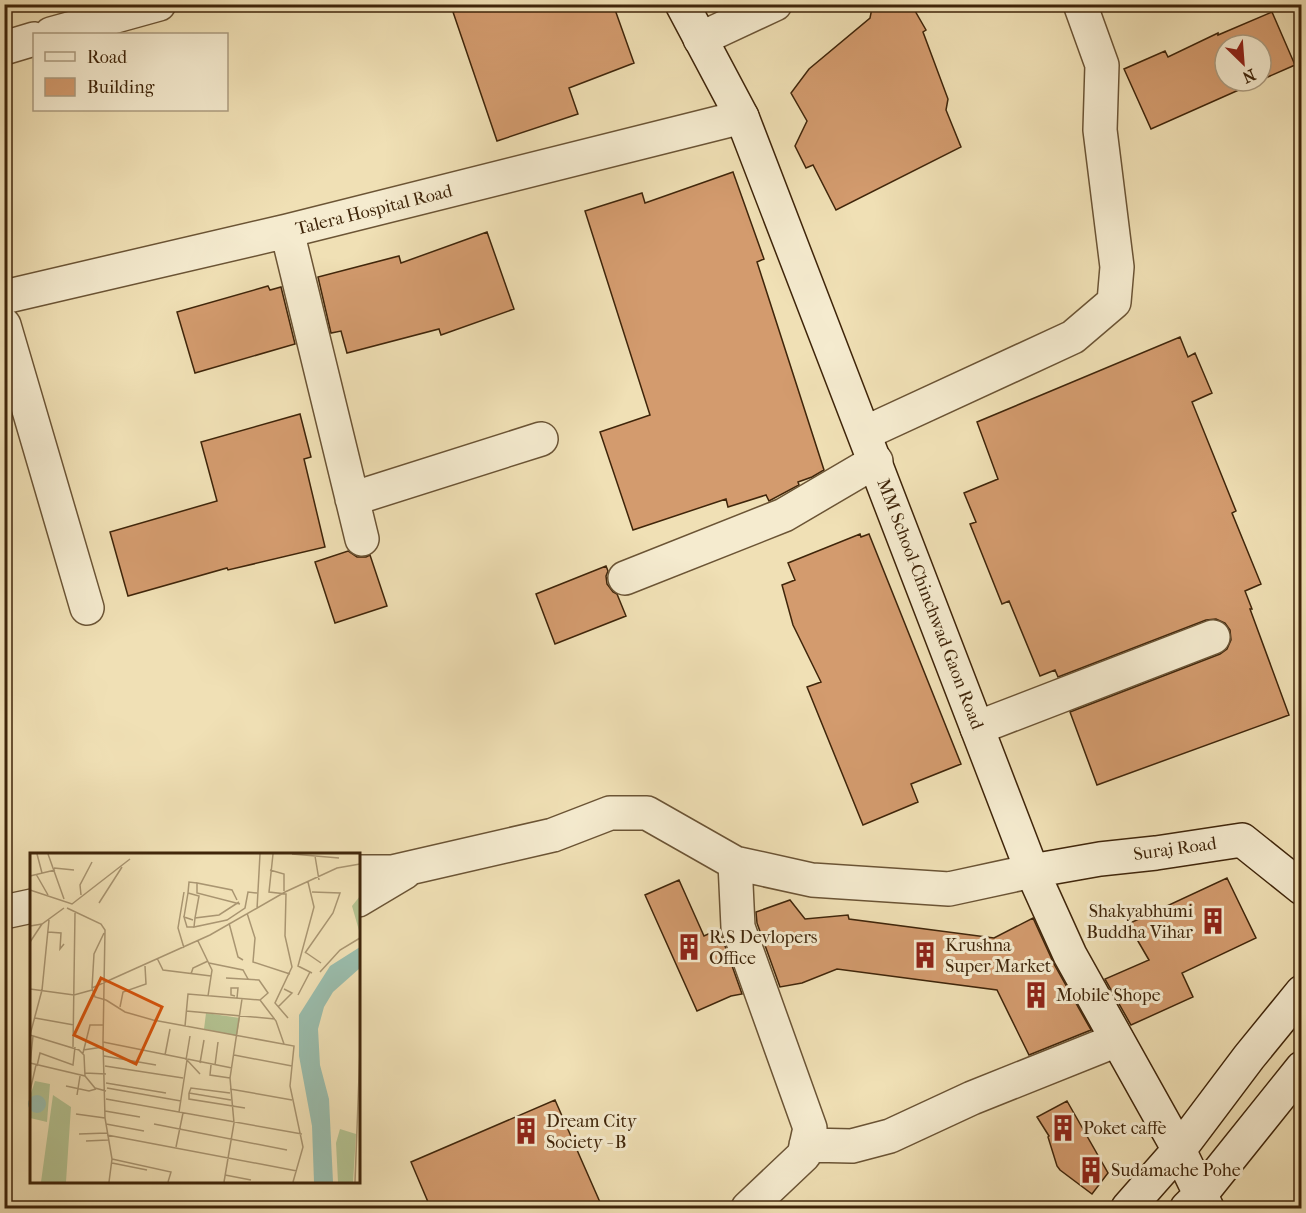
<svg xmlns="http://www.w3.org/2000/svg" width="1306" height="1213" font-family="'IM FELL French Canon',serif">
<style>
.building{fill:#d39b6e;stroke:#3f250a;stroke-width:1.5}
.lines{fill:none;stroke-linecap:round;stroke-linejoin:round}
.street-casing{stroke:#6b5435;stroke-width:36}
.secondary-casing{stroke:#3f250a;stroke-width:36}
.street{stroke:#f5ebcf;stroke-width:33}
.secondary{stroke:#f5ebcf;stroke-width:33}
.labels{text-anchor:middle;dominant-baseline:central;stroke-width:6;stroke-linejoin:round;paint-order:stroke}
.street-label{font-size:18px;fill:#3f250a;stroke:#f5ebcf}
.poi-label{font-size:18px;fill:#3f250a;stroke:#f5ebcf;text-anchor:start}
.inset-road{fill:none;stroke:#a99571;stroke-width:1.5}
.view{fill:#d7540c;fill-opacity:0.15;stroke:#d7540c;stroke-width:3}
.inset-edge{fill:none;stroke:#3f250a;stroke-width:3}
</style>
<rect width="100%" height="100%" fill="#f0e0b5"/>
<filter id="stains"><feTurbulence type="fractalNoise" baseFrequency=".00333" numOctaves="4"/><feColorMatrix values="0 0 0 0 .2 0 0 0 0 .09 0 0 0 0 .02 0 0 0 .5 -.17"/></filter>
<radialGradient id="worn" r=".72"><stop offset=".6" stop-color="#630" stop-opacity="0"/><stop offset="1" stop-color="#630" stop-opacity=".3"/></radialGradient>
<!-- building -->
<path class="building" d="M475 4H613L634 63 569 88 578 114 497 141 453 12Z
M889 4H911L926 30 923 32 948 99 946 110 961 147 836 210 813 165 806 168 795 146 807 121 791 93 809 69 870 18 872 8Z
M1272 12 1295 65 1261 80V45H1225V81H1259L1151 129 1124 69 1165 51 1168 57 1218 33V35Z
M733 172 764 259 757 262 824 470 812 477 798 482 799 485 769 501 766 495 728 507 726 499 633 530 600 432 650 415 585 211 642 193 645 203Z
M487 232 514 309 441 335 439 329 347 353 341 331 331 333 318 277 399 256 401 263Z
M268 286 270 290 281 287 295 344 195 373 177 312Z
M1180 337 1188 357 1195 353 1212 393 1192 402 1236 511 1232 513 1261 584 1245 591 1252 609H1250L1289 715 1097 785 1070 712 1220 654 1227 649 1231 640 1230 630 1225 623 1216 619 1206 620 1058 677 1055 670 1040 676 1009 601 1002 604 970 524 976 522 964 493 998 479 977 422Z
M300 414 311 457 304 459 325 547 228 570 227 568 128 596 110 532 217 501 201 442Z
M860 534 861 537 869 534 961 764 911 784 918 802 863 825 807 687 821 682 793 625 782 585 795 580 788 563Z
M348 551 357 557H366L370 555 387 606 335 623 315 562Z
M606 566 608 571 606 576 607 584 613 592 617 594 626 616 555 644 536 594Z
M1227 878 1256 938 1182 973 1193 997 1131 1025 1105 979 1149 960 1128 924Z
M679 880 704 936 719 929 742 994 731 996 697 1011 645 895Z
M790 900 805 919 848 915 849 919 994 938 1033 918 1054 964 1091 1030 1029 1055 997 990 837 969 802 983 780 987 757 923 756 912Z
M555 1100 603 1209H431L411 1162Z
M1067 1101 1108 1173 1092 1194 1060 1170 1057 1166 1048 1137 1049 1136 1037 1117Z"/>
<g class="lines">
<defs>
<path id="street" d="M51 34 159 4
M700 39 775 4
M4 48 34 39
M287 231 362 539
M4 297 287 231 742 117
M4 325 87 608
M865 433 1073 337 1114 302 1117 267 1100 130 1102 65 1080 4
M352 499 541 439
M625 578 784 515 876 461
M977 728 1213 637
M735 863 738 927 810 1128 804 1155 748 1208
M358 872H392L553 835 610 813H647L735 863 812 880 949 889 1032 871
M358 900 405 872
M4 912 32 906
M806 1145 852 1146 890 1136 972 1098 1117 1040"/>
<path id="secondary" d="M682 4 742 117 1032 871 1070 955 1179 1150 1207 1208
M1032 871 1100 859 1156 853 1242 840 1302 888
M1128 1208 1179 1150 1249 1057 1302 992
M1187 1208 1201 1194 1302 1068"/>
</defs>
<!-- street casing -->
<use href="#street" class="street-casing"/>
<!-- secondary casing -->
<use href="#secondary" class="secondary-casing"/>
<!-- street -->
<use href="#street" class="street"/>
<!-- secondary -->
<use href="#secondary" class="secondary"/>
</g>
<!-- icons -->
<defs>
<symbol id="building-bare" viewBox="-9 -9 18 18"><path d="M-4-6H4V6H1V3H-1V6H-4ZM-2.5-4.3h1.7v1.8h-1.7ZM.8-4.3h1.7v1.8H.8ZM-2.5-1h1.7V.8h-1.7ZM.8-1h1.7V.8H.8Z" fill="#8f2418" stroke="#f5ebcf" stroke-width="2.5" paint-order="stroke"/></symbol>
</defs>
<g fill-rule="evenodd">
<use href="#building-bare" x="1194" y="902" width="38" height="38"/>
<use href="#building-bare" x="670" y="928" width="38" height="38"/>
<use href="#building-bare" x="906" y="936" width="38" height="38"/>
<use href="#building-bare" x="1017" y="976" width="38" height="38"/>
<use href="#building-bare" x="1044" y="1109" width="38" height="38"/>
<use href="#building-bare" x="507" y="1112" width="38" height="38"/>
<use href="#building-bare" x="1072" y="1151" width="38" height="38"/>
</g>
<g class="labels">
<!-- street labels -->
<g class="street-label">
<text transform="translate(374 210) rotate(-14)">Talera Hospital Road</text>
<text transform="translate(930 604) rotate(69)">MM School-Chinchwad Gaon Road</text>
<text transform="translate(1175 849) rotate(-8)">Suraj Road</text>
</g>
<!-- poi labels -->
<g class="poi-label">
<text x="1193" y="911" text-anchor="end">Shakyabhumi<tspan x="1193" dy="21">Buddha Vihar</tspan></text>
<text x="709" y="937">R.S Devlopers<tspan x="709" dy="21">Office</tspan></text>
<text x="945" y="945">Krushna<tspan x="945" dy="21">Super Market</tspan></text>
<text x="1056" y="995">Mobile Shope</text>
<text x="546" y="1121">Dream City<tspan x="546" dy="21">Society - B</tspan></text>
<text x="1083" y="1128">Poket caffe</text>
<text x="1111" y="1170">Sudamache Pohe</text>
</g>
</g>
<!-- overview -->
<g transform="translate(30 853)">
<rect width="330" height="330" fill="#f0e0b5"/>
<path d="M330 43V81L322 53ZM176 160 210 165 207 183 174 176ZM5 228 20 231 17 269 0 265V243ZM23 242 41 254 36 329H11ZM310 276 326 281 323 329H308L306 290Z" fill="#b4c392"/>
<path d="M330 94V115L303 139 294 154 288 176 290 212 299 246 303 329H284L282 273 269 203V162L300 113ZM-2 251a9 9 0 1 1 18 0a9 9 0 1 1-18 0Z" fill="#9abdad"/>
<path class="inset-road" d="M7 1 12 20M18 1 34 46M243 1 239 39 256 41 255 83 262 114 245 150 258 165M262 1 309 5M285 3 289 27M24 15 44 17M240 17 254 21V38M6 21 18 42M0 23 25 17M278 29 284 54 268 113 282 120M0 37 42 51 100 6M158 40 159 29 167 30M51 42 50 32 62 9M207 47 202 37 167 30V40L210 51M209 49 189 62 165 65 164 74 197 67 215 55 218 39 227 40M69 50 92 14M37 55 71 71 75 77 73 189 75 265 82 306 79 329M227 56 230 1M217 60 225 85 223 109 260 121M154 64 158 40 169 43 165 65M163 67 154 64 157 74H164M199 70 208 104 213 107M0 73 12 71 34 55M18 79 31 80 30 96 34 91M74 80 64 101 62 135 65 144 76 147M168 88 182 117 178 143M0 89 12 71M154 95 148 75 154 39M275 99 291 110M275 100 303 60 310 40 282 39M127 105 133 117 181 123M179 110 213 117 218 126M290 119 310 97 330 85M161 121 163 115 178 108M62 135 180 82 255 39 307 15 330 11M0 136 44 142 62 137M268 142 280 119M205 143 201 142V135H208L207 145M76 147 95 159 123 167 264 193 260 233 273 294 263 329M230 147 246 168 254 191M90 154 93 139 116 131 115 113M248 154 262 140 254 136M156 158 245 166M5 165 44 172M155 173 158 141 230 147 238 140 229 127 196 125M0 182 12 137 19 67M0 182 49 197 54 202 55 223M73 189 202 215M43 194 45 60M53 197 73 194M53 200 60 172H74M135 202 140 176M204 202 262 213M74 203 126 212M156 207 160 183M157 207 170 221M0 210 55 223 65 235 76 238M170 210 174 187M0 211 3 183M181 212 180 222 200 225M185 212 188 189M7 213 10 200 43 212 45 194M75 213 153 225M55 220 76 221M76 230 136 240M36 233 59 238 66 236M77 235 151 248M200 236 262 247M0 238 6 212M159 240V246L215 255M159 240 161 235 200 240M159 240 201 247M47 242 50 223M76 246 272 281M75 258 110 264M149 259 157 207M46 261 75 265M76 271 114 278M124 271 257 297M49 281 77 280M77 282 267 318M56 288 78 287M146 294 153 260M82 306 141 319 138 329M82 310 117 317M195 322 221 327M194 329 204 270 200 225 212 146M325 329 330 196"/>
<path class="view" d="M71 125 132 154 106 211 44 182Z"/>
<rect width="330" height="330" class="inset-edge"/>
</g>
<!-- margin -->
<rect width="1306" height="1213" fill="none" stroke="#f0e0b5" stroke-width="24"/>
<rect x="6" y="6" width="1294" height="1201" fill="none" stroke="#3f250a" stroke-width="3"/>
<rect x="12" y="12" width="1282" height="1189" fill="none" stroke="#3f250a" stroke-width="1.5"/>
<!-- legend -->
<rect x="33" y="33" width="195" height="78" fill="#f5ebcf" stroke="#ac9c80" stroke-width="1.5"/>
<rect x="45" y="52" width="30" height="9" fill="#f5ebcf" stroke="#ac9c80" stroke-width="1.5"/>
<text x="87" y="63" font-size="18" fill="#3f250a">Road</text>
<rect x="45" y="78" width="30" height="18" fill="#d39b6e" stroke="#ac9c80" stroke-width="1.5"/>
<text x="87" y="93" font-size="18" fill="#3f250a">Building</text>
<!-- north arrow -->
<g transform="translate(1243 63) rotate(155)"><circle r="28" fill="#f5ebcf" stroke="#ac9c80" stroke-width="1.5"/>
<path d="M0-4.5L10 22L0 15L-10 22Z" fill="#8f2418"/>
<text y="-9" font-size="16" font-weight="bold" text-anchor="middle" fill="#3f250a">N</text>
</g>
<rect width="100%" height="100%" filter="url(#stains)"/>
<rect width="100%" height="100%" fill="url(#worn)"/>
</svg>
